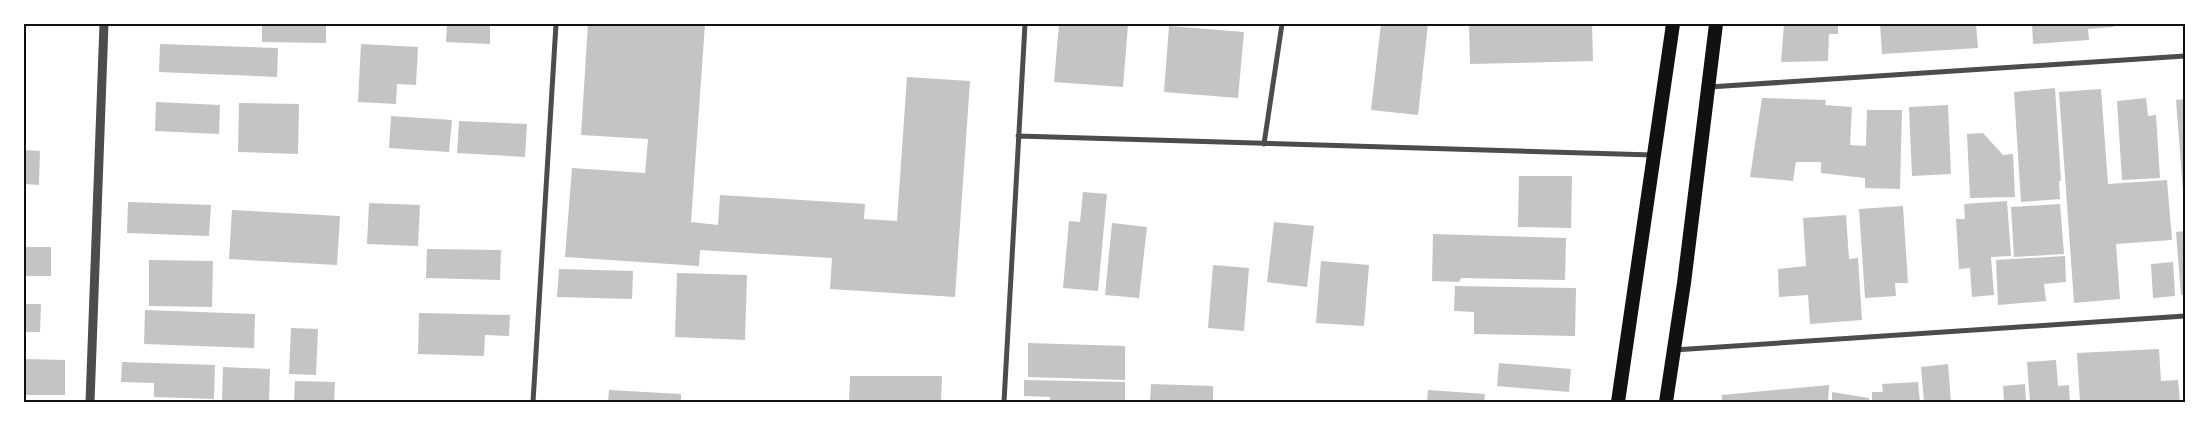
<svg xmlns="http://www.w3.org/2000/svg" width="2209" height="426" font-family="Poppins,sans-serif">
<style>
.building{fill:#c4c4c4}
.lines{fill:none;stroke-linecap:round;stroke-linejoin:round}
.minor{stroke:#4c4c4c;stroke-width:5}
.tertiary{stroke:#4c4c4c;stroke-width:9}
.trunk{stroke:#111;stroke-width:14}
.neatline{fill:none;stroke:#111;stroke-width:2}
</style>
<rect width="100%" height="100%" fill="#fff"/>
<!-- building -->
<path class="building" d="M262 24H326V43L262 42Z
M447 24H490V44L446 42Z
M588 24H705L691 222 718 225 720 195 865 204 864 219 897 221 907 77 970 81 955 297 830 289 832 258 700 250 699 266 565 257 572 168 645 173 648 139 581 135Z
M1059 24 1128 25 1123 87 1054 82Z
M1381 24H1428L1418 115 1371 110Z
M1469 24H1592L1593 61 1470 64Z
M1784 24H1838V34H1829L1828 61 1781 62Z
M1880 24H1976L1978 48 1882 54Z
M2032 24H2113L2114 27 2088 29 2089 40 2033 44Z
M1169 26 1244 32 1238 98 1164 92Z
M160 44 278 48 277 77 159 72Z
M361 44 418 47 416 85 397 84 396 104 358 102Z
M2055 88 2061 181H2059L2060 199 2021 202 2014 92Z
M2101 89 2108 184 2167 180 2172 240 2116 244 2120 299 2074 303 2059 92Z
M1762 98 1826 100 1825 105 1852 107 1850 145 1866 146 1867 110H1902L1900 189 1865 188V178L1821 173V162H1796L1793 181 1750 177Z
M2146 98 2148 116 2156 115 2160 178 2122 180 2117 101Z
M2185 99V191H2183L2176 100Z
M156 102 220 105 219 134 155 131Z
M239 103 299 104 298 154 238 152Z
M1948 105 1951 174 1912 176 1909 107Z
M391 116 452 120 449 152 389 148Z
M459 121 527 124 525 157 457 153Z
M1983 133 2003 155 2013 154 2015 197 1970 198 1967 134Z
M24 150 40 151 39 185 24 184Z
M1519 176H1572L1571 228 1518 227Z
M1083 192 1107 194 1098 291 1063 288 1069 221 1080 222Z
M2007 201 2011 256 1991 257 1994 295 1972 297 1970 268 1959 269 1956 219H1965L1964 204Z
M128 202 211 205 209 236 127 233Z
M369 203 420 205 418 246 367 244Z
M2060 204 2064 254 2014 257 2011 207Z
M1903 206 1908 283H1895L1896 296 1865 298 1859 209Z
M232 210 340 216 337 265 229 259Z
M1846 215 1849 259 1858 258 1862 320 1810 324 1808 295 1779 297 1778 269 1806 266 1803 218Z
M1274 222 1314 226 1307 287 1267 282Z
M1112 223 1147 227 1139 298 1105 295Z
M2185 231V294L2181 295 2176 232Z
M1433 234 1566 238 1565 280 1461 278 1459 282 1432 281Z
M24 247H51V276H24Z
M427 249 501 250 500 280 426 278Z
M2065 256 2066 282 2044 284 2046 301 1998 305 1996 260Z
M149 260 213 261 212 307 149 306Z
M1321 261 1369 265 1364 326 1316 323Z
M2173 262 2175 296 2153 298 2151 264Z
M1213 265 1249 268 1244 331 1208 328Z
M559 269 633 271 632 299 557 297Z
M677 273 747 275 745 340 675 337Z
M1455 286 1576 288 1575 336 1474 334V312L1454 311Z
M24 304H41L40 332H24Z
M145 310 255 314 254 348 144 344Z
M419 313 510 315 509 336 485 335 484 356 418 354Z
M291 328 318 329 316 375 289 374Z
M1028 343 1125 346V380L1028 377Z
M2159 349 2161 381 2178 380 2180 402H2080L2077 353Z
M24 359 65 360V395H24Z
M2056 360 2058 386 2069 385 2070 402H2030L2027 362Z
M122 362 215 365 214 399 154 397V383L121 382Z
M1499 363 1571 369 1569 392 1497 386Z
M1948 364 1951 402H1924L1921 367Z
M223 367 270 369 269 402H222Z
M850 376H942L941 402H849Z
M1024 380 1125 382V402H1050V397L1024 396Z
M295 381 335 382 334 402H294Z
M1918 382 1920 402H1872V392H1883L1882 384Z
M1151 384 1213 386V402H1150Z
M2025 384 2026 402H2004L2003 386Z
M1829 385 1828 402H1722V395Z
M609 390 681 394V402H608Z
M1428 390 1485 394 1484 402H1427Z
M1832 392 1869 398V402H1832Z"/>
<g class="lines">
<!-- minor -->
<path class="minor" d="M1709 87 2185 56
M1018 136 1653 155
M1264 144 1282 24
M1674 350 2185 316
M533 402 556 24
M1004 402 1025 24"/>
<!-- tertiary -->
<path class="tertiary" d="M90 402 104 24"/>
<!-- trunk -->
<path class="trunk" d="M1618 402 1673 24
M1666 402 1684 283 1716 24"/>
</g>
<!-- border -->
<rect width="2209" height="426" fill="none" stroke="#ffffff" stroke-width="50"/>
<rect x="25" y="25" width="2159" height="376" class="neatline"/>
</svg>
